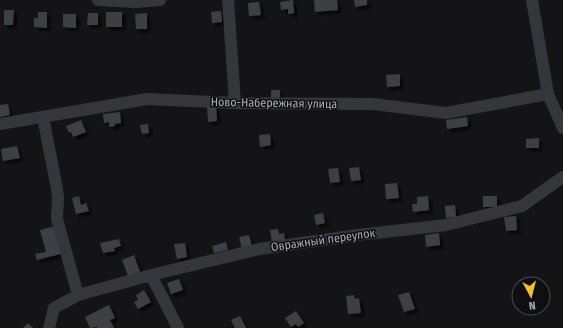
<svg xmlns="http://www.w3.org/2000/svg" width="563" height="328" font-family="'Fira Sans Condensed',sans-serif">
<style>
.building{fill:#3e3f43;filter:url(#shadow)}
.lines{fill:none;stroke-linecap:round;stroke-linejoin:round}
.minor{stroke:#35363b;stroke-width:12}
.labels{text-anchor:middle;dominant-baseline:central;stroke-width:3;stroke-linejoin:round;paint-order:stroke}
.street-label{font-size:12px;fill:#a6aab6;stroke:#0f0f11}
</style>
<defs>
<filter id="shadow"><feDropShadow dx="3.5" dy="3.5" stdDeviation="1" flood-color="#0009"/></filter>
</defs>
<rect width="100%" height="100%" fill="#141416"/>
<!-- building -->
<path class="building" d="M293 0 294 13 288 14V9L281 10 280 2Z
M314 0H337L338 10 315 12Z
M354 0H367V5L355 7Z
M259 2 261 15 249 16 248 3Z
M4 10H14L13 25H4Z
M221 11 222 22 212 23 211 12Z
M38 12H47V28L34 27V18H38Z
M106 12H122V27H106Z
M88 13H98V25H87Z
M147 13V29H136L135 14Z
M63 14H76V28L63 27Z
M400 74V86L387 87 386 75Z
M271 90H280V98L271 99Z
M8 104 10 115 0 117V105Z
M216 106 217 121 208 122 207 107Z
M120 112 121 123 115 124V126L109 127V122L104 123 103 114Z
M467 117 468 126 447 129 446 120Z
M81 120 86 132 73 137 71 132 69 133 66 126Z
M148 124 149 133 142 134 140 125Z
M270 134 271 145 260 147 259 135Z
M539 138V148H526V139Z
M17 146 20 158 3 161 1 149Z
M359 167 361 180 351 181 349 168Z
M338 168 340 182 330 183 328 169Z
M397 183 399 198 386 199 385 184Z
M79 196 81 205 86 203 89 211 76 214 72 198Z
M428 196 429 210 413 212 412 204H417V197Z
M483 196H497V207H483Z
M455 205 456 217 446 218 445 206Z
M323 213 325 223 316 225 314 215Z
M516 216 517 230 506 231 504 217Z
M55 226 64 253 37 260 35 254 46 252 40 230Z
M278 229 279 234 284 233 285 240 272 243 270 230Z
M439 233 440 245 426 247 425 235Z
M249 235 252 246 242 249 239 237Z
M119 239 121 246 114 248 115 251 103 253 100 243Z
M226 242 228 250 214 253 212 246Z
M185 243 187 257 177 259 174 244Z
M134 255 140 272 128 276 122 260Z
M179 279 183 290 171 294 167 283Z
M144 290 151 302 138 309 134 302 138 300 136 295Z
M409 292 415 309 404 312 398 295Z
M354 295 355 299 359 298 361 313 348 314 346 296Z
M109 305 115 318 110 320 114 328H97V327L90 328 85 317Z
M296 311 304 323 298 327 296 324 291 327 285 318Z
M240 316 246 328H235L231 320Z
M28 323 33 328H23Z"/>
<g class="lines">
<!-- minor -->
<path class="minor" d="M98 0 136 2 160 0
M228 0 235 103
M532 0 548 94 563 128
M43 117 57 189 58 198 57 219 78 295 54 308 49 328
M0 124 147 99 235 103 373 104 446 113 548 94
M151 275 178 328
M78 295 151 275 259 249 358 235 446 225 522 206 563 177"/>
</g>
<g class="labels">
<!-- street labels -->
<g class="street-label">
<text transform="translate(274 103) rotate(1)">Ново-Набережная улица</text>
<text transform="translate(323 240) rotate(-8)">Овражный переулок</text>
</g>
</g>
<!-- north arrow -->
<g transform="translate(531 296) rotate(173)"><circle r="19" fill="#0f0f11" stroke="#4b4d53"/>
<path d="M0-3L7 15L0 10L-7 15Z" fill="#f5c02d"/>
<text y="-6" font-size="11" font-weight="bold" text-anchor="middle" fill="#a6aab6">N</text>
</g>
</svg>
